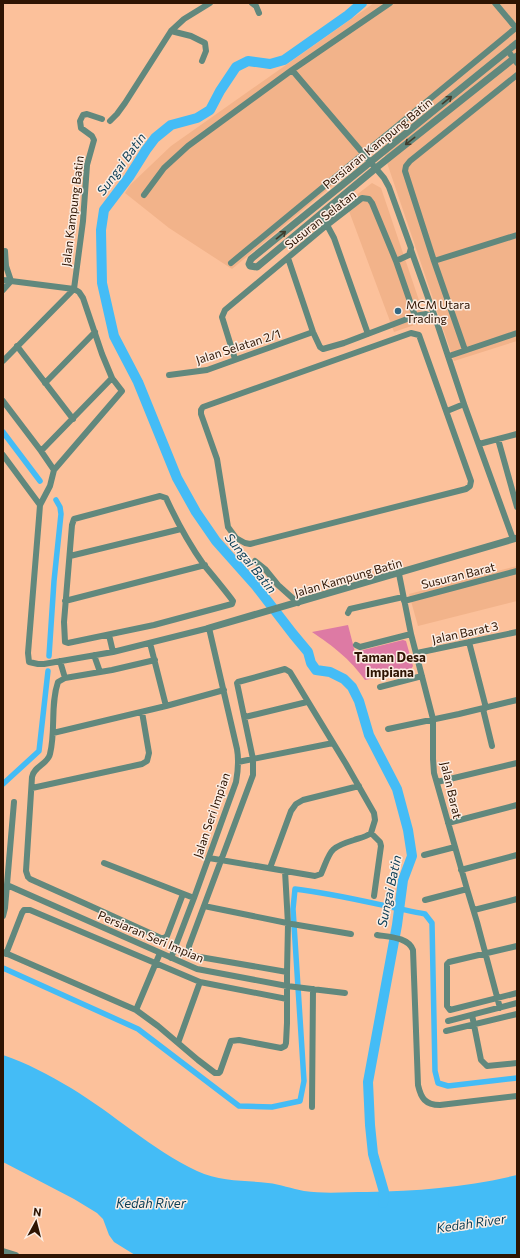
<svg xmlns="http://www.w3.org/2000/svg" width="520" height="1258" font-family="Commissioner,sans-serif">
<style>
.built{fill:#f2b38a}
.green{fill:#dd7aa4}
.water{fill:#44bcf6}
.lines{fill:none;stroke-linecap:round;stroke-linejoin:round}
.canal{stroke:#44bcf6;stroke-width:5.5}
.river{stroke:#44bcf6;stroke-width:10}
.minor{stroke:#61887d;stroke-width:6}
.tertiary{stroke:#61887d;stroke-width:7}
.oneway{stroke:#403d2d}
.poi-dot{fill:#346884;stroke:#fcede3;stroke-width:1.5}
.labels{text-anchor:middle;dominant-baseline:central;stroke-width:3;stroke-linejoin:round;paint-order:stroke}
.street-label{font-size:12px;fill:#2e1402;stroke:#fcede3}
.poi-label{font-size:12px;fill:#2e1402;stroke:#fcede3;text-anchor:start}
.water-label{font-size:13px;font-style:italic;fill:#0b3e56;stroke:#fcede3}
.neighbourhood-label{font-size:13px;font-weight:bold;fill:#2e1402;stroke:#fcede3}
</style>
<rect width="100%" height="100%" fill="#fcc19b"/>
<!-- built -->
<path class="built" d="M374 3H517V341L454 361 381 145 232 269 169 228 125 193 130 185 171 146Z
M372 183 381 188 426 321 394 332 346 203Z
M517 566V601L418 626 409 594Z"/>
<!-- green -->
<path class="green" d="M348 625 355 652 403 640 406 641 413 666 410 671 365 680C349 658 334 647 312 632Z"/>
<!-- water -->
<path class="water" d="M3 1055C27 1063 49 1075 71 1088 114 1114 151 1149 197 1171 220 1182 244 1180 268 1183 280 1184 292 1189 304 1191 324 1194 346 1192 367 1192 418 1191 468 1187 517 1175V1255H135L114 1242 109 1235 103 1219 97 1213 74 1199 3 1162Z"/>
<g class="lines">
<!-- canal -->
<path class="canal" d="M3 432 40 481
M49 656 54 581 61 514 60 507 56 500
M3 784 39 751 48 671
M3 968 138 1029 239 1106 272 1107 300 1101 304 1081 293 909 295 889C339 894 382 906 425 914L432 923 435 1071 438 1083 448 1086 517 1078"/>
<!-- river -->
<path class="river" d="M362 3 348 15 284 60 270 64 248 61 236 67 220 91 210 110 197 118 171 125 155 138 146 150 129 177 104 210 101 230 102 283 114 336 138 382 177 478 196 512 216 541 256 586 293 634 308 652 311 663 316 670 330 672 344 679 352 687 359 701 369 735 397 789 408 830 412 856 403 880 397 925 368 1082 370 1125 373 1154 384 1192 383 1203"/>
<!-- minor -->
<path class="minor" d="M252 3 256 6 259 13
M495 3 516 28
M171 31 191 36 205 43 206 51 202 61
M508 51 517 63
M292 70 384 178 389 187 411 248 409 255 396 261
M110 121 117 114 125 103 171 31 184 19 210 3
M144 195 164 168 188 146 292 70 390 3
M318 217 327 225 334 238 368 334
M411 250 435 317
M288 258 313 332 320 347 323 349 344 343 415 316 426 314 435 317 464 404 513 539
M434 261 517 235
M231 263 517 27
M3 280 11 281 6 266 5 251
M74 289 83 221 87 165 94 140 92 136 81 128 80 121 83 115 87 114 102 119
M3 290 11 281 74 289 79 292 83 298 102 354 112 378 122 391 54 470 50 486 40 505
M411 333 419 335 471 481 470 486 466 489 250 544 245 543 236 538 228 527 217 459 201 414V410L203 407Z
M17 346 73 419
M465 350 434 261 405 171 406 166 410 161 517 75
M449 356 517 333
M235 359 222 317 225 310 327 225 362 198 369 199 372 203 396 261 415 316
M3 361 74 289
M169 375 207 370 313 332
M45 383 95 332
M3 401 41 451 54 470
M447 411 464 404
M498 439 517 507
M479 444 517 434
M41 451 112 378
M3 455 40 505 39 518 28 653 29 662 38 664H44L113 652 209 628 237 749C239 760 238 771 236 782L194 898 171 958
M160 496 166 498C177 522 189 544 204 565 214 577 224 589 233 601L232 604 154 625 68 643 65 642 64 622 72 525 74 519Z
M70 556 181 529
M255 561 265 569 278 585 298 603
M399 574 411 634 433 719V759L434 773 467 889 477 922 500 1008
M65 601 205 565
M404 601 517 571
M348 613 350 609 403 597
M109 635 113 652
M469 642 486 708
M150 643 166 706
M356 645 360 647 411 634
M417 653 517 632
M94 655 100 672
M155 660 112 670 65 678 58 682C50 705 56 730 50 754 48 764 34 766 32 777L26 871 28 877 30 879 86 904 163 939 167 936 183 894
M60 661 65 678
M380 687 422 676
M483 709 492 746
M245 717 307 702
M388 729 459 714 517 700
M53 733 166 706 224 690
M238 762 333 743
M437 782 517 763
M32 788 142 764 147 761 149 753 142 712
M448 823 517 805
M371 833 380 842 381 846 374 896
M424 855 455 847
M104 863 194 898
M270 868 291 811 296 804 303 800 359 786
M461 870 517 855
M285 871 288 924 287 972
M7 885 197 969 287 986 345 993
M425 900 467 889
M204 906 292 924 351 934
M474 910 517 899
M3 916 5 908 14 802
M377 935C389 937 408 937 413 950L418 1085C421 1098 425 1105 440 1105L517 1096
M517 946 449 962 447 964V1006L450 1010 517 993
M3 952 136 1010 158 1026 198 1060 215 1073H219L220 1072 231 1041 239 1040 281 1048 285 1046 286 1043 287 1023V972L194 956 190 955 189 951V946L253 775V759L237 683 238 682 285 669 290 672 346 764 374 813 375 820 371 833C366 837 360 838 354 840 328 848 331 851 321 874L315 876C279 870 244 864 209 858
M6 954 22 913 24 910H30L200 982 287 999
M136 1010 160 953
M472 1015 481 1060 487 1066 517 1063
M448 1021 517 1003
M446 1031 517 1014
M178 1043 200 982
M312 1107 313 989
M3 1251 16 1255"/>
<!-- tertiary -->
<path class="tertiary" d="M517 43 251 259 249 264 250 266 257 267 376 168 517 56
M209 628 517 538"/>
</g>
<!-- one-way arrows -->
<defs><path id="oneway-shaft" d="M-6 0H5M1.5-3L5.5 0L1.5 3" fill="none" stroke-width="1.6" stroke-linecap="round" stroke-linejoin="round"/></defs>
<g class="oneway">
<use href="#oneway-shaft" transform="translate(447 100) rotate(-39)"/>
<use href="#oneway-shaft" transform="translate(410 141) rotate(142)"/>
<use href="#oneway-shaft" transform="translate(281 235) rotate(-39)"/>
</g>
<!-- markers -->
<circle class="poi-dot" cx="398" cy="311" r="4"/>
<g class="labels">
<!-- street labels -->
<g class="street-label">
<text transform="translate(377 143) rotate(-39)">Persiaran Kampung Batin</text>
<text transform="translate(72 211) rotate(-83)">Jalan Kampung Batin</text>
<text transform="translate(320 219) rotate(-38)">Susuran Selatan</text>
<text transform="translate(238 346) rotate(-18)">Jalan Selatan 2/1</text>
<text transform="translate(458 575) rotate(-14)">Susuran Barat</text>
<text transform="translate(348 577) rotate(-16)">Jalan Kampung Batin</text>
<text transform="translate(465 632) rotate(-12)">Jalan Barat 3</text>
<text transform="translate(452 790) rotate(77)">Jalan Barat</text>
<text transform="translate(211 815) rotate(-71)">Jalan Seri Impian</text>
<text transform="translate(151 936) rotate(23)">Persiaran Seri Impian</text>
</g>
<!-- poi labels -->
<g class="poi-label">
<text x="406" y="304">MCM Utara<tspan x="406" dy="14">Trading</tspan></text>
</g>
<!-- water labels -->
<g class="water-label">
<text transform="translate(121 164) rotate(-54)">Sungai Batin</text>
<text transform="translate(251 563) rotate(51)">Sungai Batin</text>
<text transform="translate(389 891) rotate(-78)">Sungai Batin</text>
<text x="151" y="1203">Kedah River</text>
<text transform="translate(471 1223) rotate(-8)">Kedah River</text>
</g>
<!-- neighbourhood labels -->
<g class="neighbourhood-label">
<text x="390" y="657">Taman Desa<tspan x="390" dy="15">Impiana</tspan></text>
</g>
</g>
<!-- border -->
<rect width="520" height="1258" fill="none" stroke="#2e1402" stroke-width="8"/>
<!-- north arrow -->
<g transform="translate(36 1222) rotate(7)" stroke="#fcede3" stroke-width="3" paint-order="stroke">
<path d="M0-3L7 15L0 10L-7 15Z" fill="#2e1402"/>
<text y="-6" font-size="11" font-weight="bold" text-anchor="middle" fill="#2e1402">N</text>
</g>
</svg>
